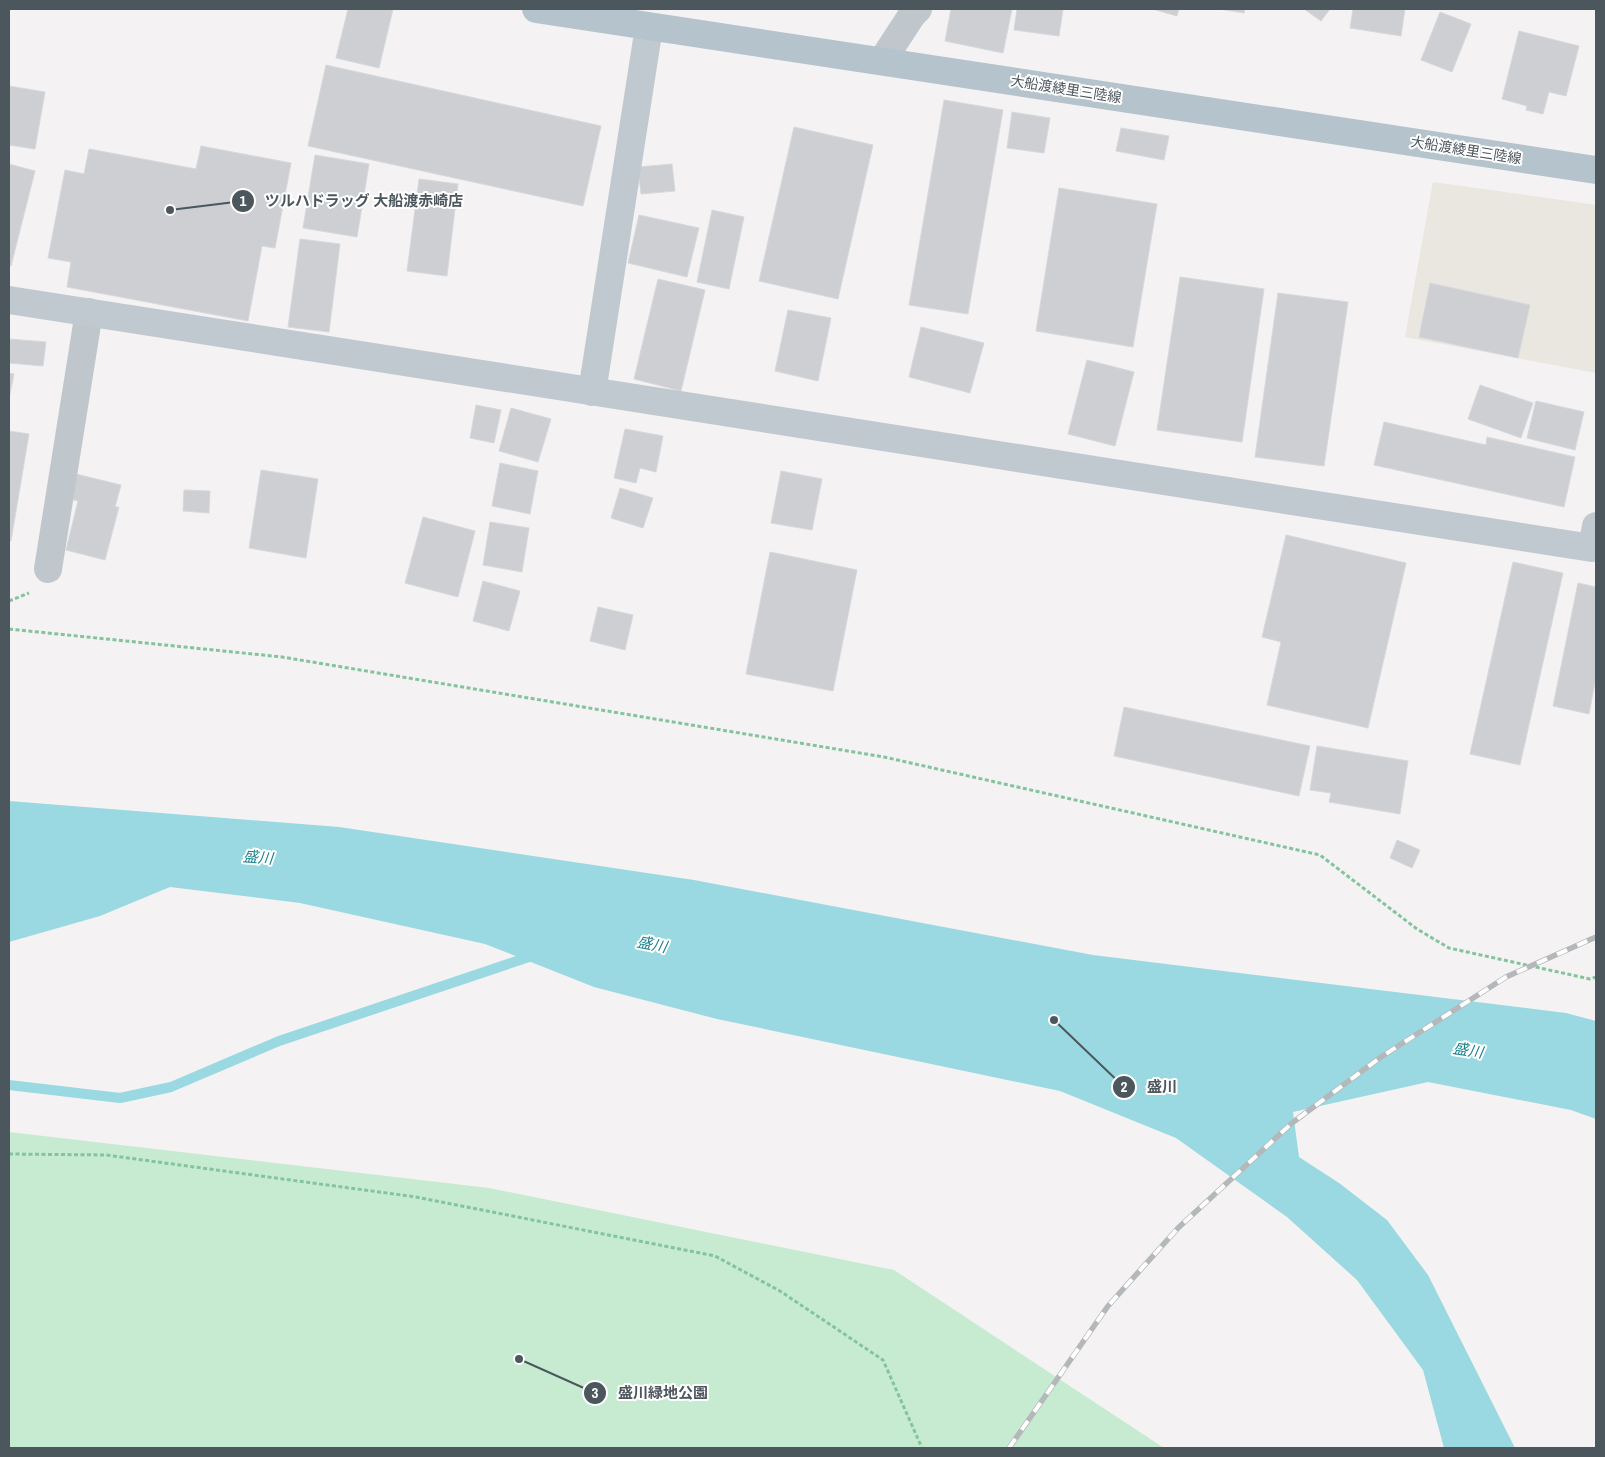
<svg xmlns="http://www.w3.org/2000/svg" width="1605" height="1457" font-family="'Archivo Narrow','Noto Sans JP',sans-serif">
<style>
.commercial{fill:#eae6e0}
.green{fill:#c7ebd1}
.water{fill:#9ad9e2}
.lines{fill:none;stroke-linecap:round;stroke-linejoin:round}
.stream{stroke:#9ad9e2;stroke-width:10}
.building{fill:#cdcfd3;stroke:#d6d9dc}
.path{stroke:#83c49e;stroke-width:3;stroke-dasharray:4 2.5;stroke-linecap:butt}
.street{stroke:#bfc7cc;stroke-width:28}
.secondary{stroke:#c0c9d0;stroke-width:28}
.primary{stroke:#b5c3cc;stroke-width:28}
.rail-casing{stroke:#b5b8bb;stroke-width:5.5}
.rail{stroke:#fff;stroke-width:4;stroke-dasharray:11;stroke-linecap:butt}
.labels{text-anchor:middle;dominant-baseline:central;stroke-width:4;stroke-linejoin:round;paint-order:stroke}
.street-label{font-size:14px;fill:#4c565d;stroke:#fff}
.water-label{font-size:15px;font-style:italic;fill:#1e818e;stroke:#fff}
.leader{fill:none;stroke:#4c565d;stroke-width:2}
.callout-dot{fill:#4c565d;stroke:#fff;stroke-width:2}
.mark-label{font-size:15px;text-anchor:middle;font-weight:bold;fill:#fff}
.callout-label{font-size:15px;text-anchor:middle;font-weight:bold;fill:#4c565d;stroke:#fff;stroke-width:4;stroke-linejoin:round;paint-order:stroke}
</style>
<rect width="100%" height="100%" fill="#f4f2f2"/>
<!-- commercial -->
<path class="commercial" d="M1433 182 1596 205V373L1405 337Z"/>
<!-- green -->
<path class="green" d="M9 1132 489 1188 894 1270 1164 1448H9Z"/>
<!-- water -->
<path class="water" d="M9 801 339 827 694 880 1093 955 1566 1013 1596 1021V1119L1571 1110 1428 1082 1293 1112 1299 1157 1339 1183 1387 1220 1428 1275 1515 1448H1444L1423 1370 1357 1280 1287 1217 1176 1138 1060 1091 717 1019 594 987 485 944 300 903 170 887 100 916 9 942Z"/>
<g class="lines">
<!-- stream -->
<path class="stream" d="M9 1085 120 1098 171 1087 279 1041 535 955"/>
</g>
<!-- building -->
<path class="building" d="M348 9H393L379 68 336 58Z
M951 9H1012L1003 53 945 41Z
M1017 9H1063L1059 36 1014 30Z
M1152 9H1179L1177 16Z
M1219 9H1245L1244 13Z
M1304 9H1330L1321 21Z
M1353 9H1405L1401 36 1350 28Z
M1440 12 1471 24 1452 72 1421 60Z
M1519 31 1579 46 1566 96 1549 92 1543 114 1526 110 1527 106 1502 99Z
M326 65 601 126 583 206 308 146Z
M9 86 45 92 35 149 9 145Z
M944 100 1003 110 968 314 909 305Z
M1012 112 1050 118 1044 153 1007 148Z
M794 127 873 145 838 299 759 281Z
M1121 128 1169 136 1164 160 1116 151Z
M201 146 291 163 275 248 262 246 248 321 67 287 71 262 48 258 65 170 84 174 89 149 196 169Z
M315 155 369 164 357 237 303 228Z
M9 164 35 171 11 266 9 265Z
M672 164 675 191 641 194 638 167Z
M419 179 458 184 447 276 407 271Z
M1059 188 1157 204 1133 347 1036 331Z
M712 210 744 217 729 289 697 282Z
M639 215 699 228 687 277 628 263Z
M300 239 340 244 329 332 288 327Z
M1180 277 1264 289 1242 442 1157 430Z
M658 279 705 290 681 391 634 379Z
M1430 283 1530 305 1518 358 1419 337Z
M1278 293 1348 302 1324 466 1255 457Z
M788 310 831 318 818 381 775 371Z
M921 327 984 343 970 393 909 377Z
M9 339 46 342 43 366 9 363Z
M1087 360 1134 372 1115 446 1068 434Z
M9 373 14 374 9 399Z
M1480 385 1533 403 1521 438 1468 419Z
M1536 401 1584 412 1575 450 1527 438Z
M476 405 501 410 494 443 470 438Z
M511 408 551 419 538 462 499 451Z
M1384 422 1486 445 1487 437 1575 457 1564 507 1374 465Z
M625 429 663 436 656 472 640 468 636 483 614 478Z
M9 431 29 434 11 541 9 540Z
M500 463 538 471 530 514 492 506Z
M261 470 318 479 306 558 249 548Z
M781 471 822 479 812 530 771 523Z
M76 474 121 485 115 507H119L105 560 66 550 78 501 70 499Z
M620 488 653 498 643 528 611 518Z
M184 490 210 491 209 513 183 511Z
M423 517 475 531 458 597 405 583Z
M490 522 529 528 522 572 483 565Z
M1286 535 1406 563 1368 728 1267 705 1281 642 1262 637Z
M770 552 857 570 833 691 746 674Z
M1513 562 1563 573 1520 765 1470 754Z
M483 581 520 591 509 631 473 621Z
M1578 583 1596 587V677L1589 714 1553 706Z
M598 607 633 615 625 650 590 641Z
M1124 707 1310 746 1299 796 1114 756Z
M1317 746 1408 761 1400 814 1329 802 1331 793 1310 790Z
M1397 840 1420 850 1412 868 1390 858Z"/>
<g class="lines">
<!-- path -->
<path class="path" d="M9 601 29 593
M9 629 282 657 884 757 1320 855 1417 929 1449 948 1590 979 1596 977
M9 1154 106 1155 416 1197 715 1256 780 1291 883 1360 922 1448"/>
<!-- street -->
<path class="street" d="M882 61 912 15 918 9
M48 569 89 312"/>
<!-- secondary -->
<path class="secondary" d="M9 300 1592 548 1596 526
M592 392 649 27"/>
<!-- primary -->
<path class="primary" d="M536 9 1596 170"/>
<defs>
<path id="rail" d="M1009 1448 1108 1306 1178 1228 1292 1123 1381 1057 1506 977 1596 937"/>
</defs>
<!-- rail casing -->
<use href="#rail" class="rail-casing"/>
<!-- rail -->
<use href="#rail" class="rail"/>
</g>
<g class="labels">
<!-- street labels -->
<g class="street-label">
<text transform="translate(1066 89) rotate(9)">大船渡綾里三陸線</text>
<text transform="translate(1466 150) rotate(9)">大船渡綾里三陸線</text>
</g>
<!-- water labels -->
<g class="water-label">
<text transform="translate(258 857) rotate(5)">盛川</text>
<text transform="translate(652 944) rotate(11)">盛川</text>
<text transform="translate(1468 1050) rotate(9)">盛川</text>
</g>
</g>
<!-- callouts -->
<path class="leader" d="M170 210L243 201M1054 1020L1124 1087M519 1359L595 1393"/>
<g class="callout-dot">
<circle cx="170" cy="210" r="5"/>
<circle cx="1054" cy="1020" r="5"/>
<circle cx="519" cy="1359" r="5"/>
<circle cx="243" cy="201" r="12"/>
<circle cx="1124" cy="1087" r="12"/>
<circle cx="595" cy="1393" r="12"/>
</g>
<g class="mark-label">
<text x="243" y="206">1</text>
<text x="1124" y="1092">2</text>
<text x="595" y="1398">3</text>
</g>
<g class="callout-label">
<text x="364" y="206">ツルハドラッグ 大船渡赤崎店</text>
<text x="1162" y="1092">盛川</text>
<text x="663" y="1398">盛川緑地公園</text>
</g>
<!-- border -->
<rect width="1605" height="1457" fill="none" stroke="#4c565d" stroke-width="20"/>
</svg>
